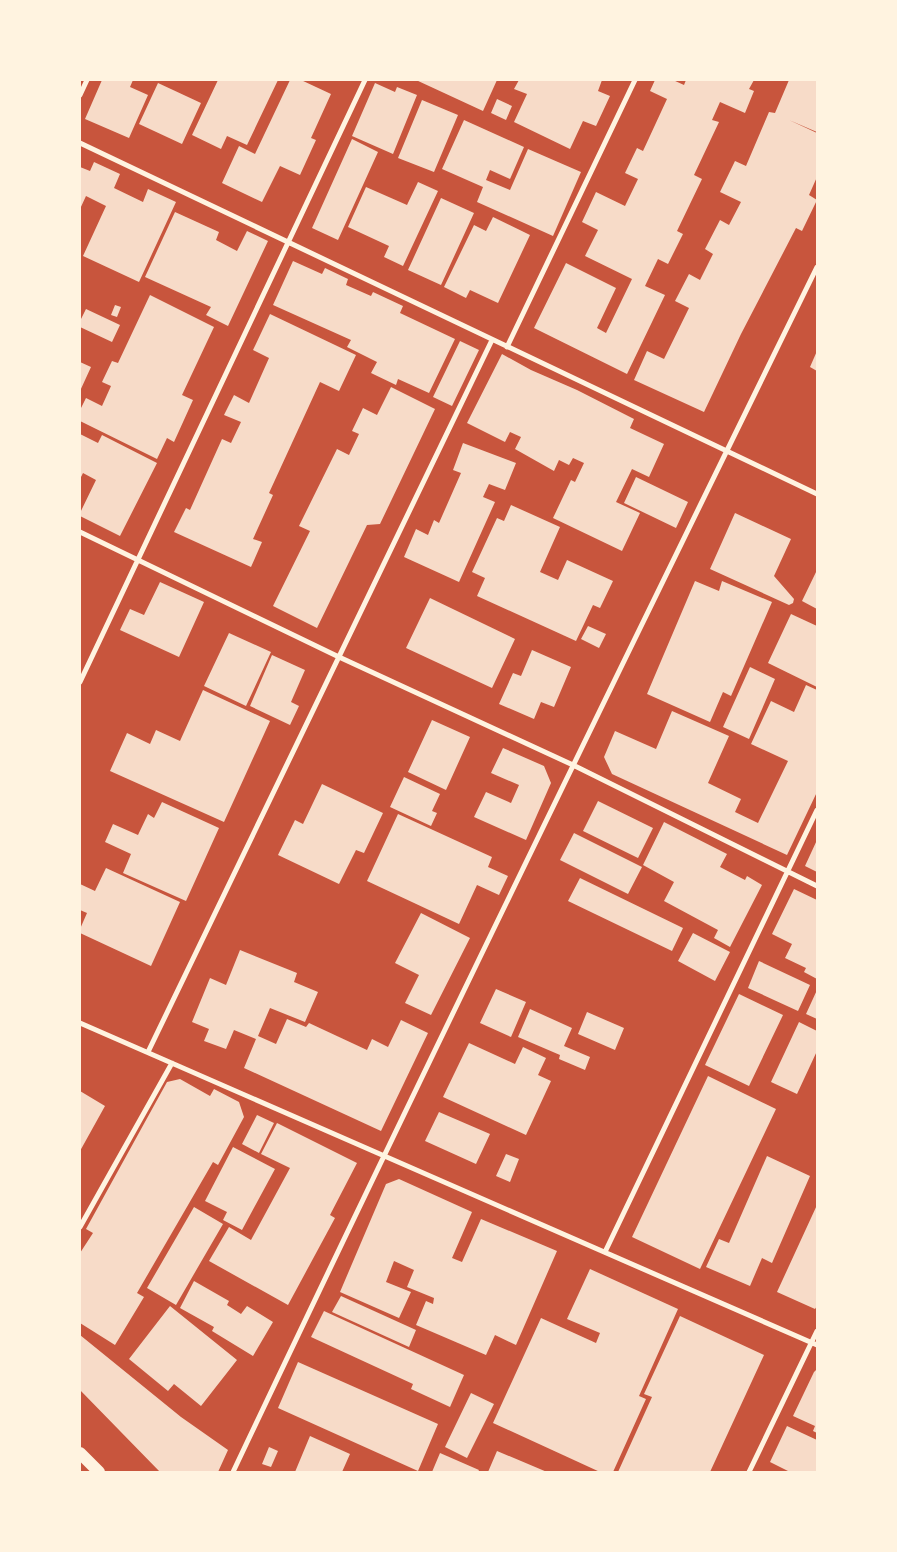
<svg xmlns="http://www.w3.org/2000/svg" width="897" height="1552" font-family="'Alegreya Sans',sans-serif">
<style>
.building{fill:#f7dbc8}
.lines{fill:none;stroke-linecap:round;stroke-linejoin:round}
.minor{stroke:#fff3e0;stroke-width:5}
.primary{stroke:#fff3e0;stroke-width:12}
</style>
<rect width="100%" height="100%" fill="#c8553d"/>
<!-- building -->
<path class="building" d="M102 80H133L130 87 148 95 129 138 85 119Z
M218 80H278L247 145 227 136 221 149 192 135Z
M290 80H301L331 94 311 138 316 140 300 175 280 166 262 202 222 183 239 146 255 154Z
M416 80H497L483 111Z
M519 80H602L598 91 610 96 596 126 583 121 570 149 514 122 527 94 514 89Z
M655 80H673L684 85 686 80H754L749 89 754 91 745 113 720 102 712 120 719 122 694 175 702 179 677 231 683 234 668 264 658 259 645 286 665 295 627 374 534 328 566 263 616 288 597 328 606 333 632 279 585 256 598 230 582 222 596 192 625 206 638 179 625 173 637 148 643 151 667 99 650 91Z
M789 80H817V132L789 120 817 133V177L809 195 817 200 802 231 796 228 741 334 704 412 634 380 647 351 664 359 689 308 675 301 689 274 700 280 713 254 705 249 720 220 729 225 741 202 720 192 735 161 746 166 769 112 775 113Z
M158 83 201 103 182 144 139 124Z
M375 83 395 92 397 87 417 95 393 154 352 136Z
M497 99 512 106 506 120 491 113Z
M422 100 458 115 434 172 398 158Z
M464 120 524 147 510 179 490 170 486 180 510 190 528 149 581 172 553 236 477 202 483 187 442 169Z
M352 139 378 152 338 240 312 228Z
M94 162 120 174 114 188 143 202 148 189 176 202 139 282 83 256 106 206 86 196 80 209V167L90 171Z
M418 182 438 191 403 266 384 257 389 246 348 227 366 187 407 205Z
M441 198 474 213 441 285 408 270Z
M175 212 219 232 216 240 237 251 247 231 268 241 228 326 206 315 211 307 145 277Z
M493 217 530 235 498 303 470 290 466 298 444 287 474 225 486 231Z
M293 261 322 274 325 268 348 279 346 285 371 296 373 292 403 306 400 313 455 339 429 393 398 379 396 385 371 373 377 362 347 347 351 340 273 305Z
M150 295 214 327 182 395 193 400 174 442 167 438 157 459 80 421V410L86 398 102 406 111 386 102 382 112 361 118 363Z
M115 305 121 307 117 317 111 315Z
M86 309 120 325 112 342 80 327V321Z
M270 314 356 355 339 391 320 382 269 493 273 495 253 539 262 542 251 567 174 532 186 508 190 510 222 439 231 443 241 422 224 415 234 395 249 403 269 358 253 350Z
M460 341 479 350 452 406 433 397Z
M817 351V371L810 367Z
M502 354 531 370 577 390 634 419 630 428 664 444 649 477 632 469 616 502 640 513 622 551 553 518 571 480 575 482 584 463 573 458 569 465 559 460 554 471 515 449 521 437 510 432 505 442 467 423Z
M80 362 91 367 80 391Z
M391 387 435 409 380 524 367 525 317 628 273 606 310 531 299 526 337 449 349 455 359 434 352 431 363 408 377 415Z
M80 434 98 443 102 435 157 463 120 536 80 516V513L96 480 83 473 80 479Z
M463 443 516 463 505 490 489 484 483 497 495 502 459 582 404 557 416 529 428 535 434 520 439 523 461 473 453 470Z
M636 477 688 502 676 528 624 503Z
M511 505 560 527 540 572 558 580 567 560 613 581 600 608 593 605 576 641 477 596 485 578 472 572 497 518 504 521Z
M735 513 791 539 774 576 794 599 793 603 789 605 710 569Z
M817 570V609L802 601Z
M695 581 719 591 722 581 772 602 731 696 723 692 710 722 647 694Z
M160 582 204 602 179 657 120 630 130 609 144 615Z
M430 598 515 639 492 688 406 648Z
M791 614 817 626V687L768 663Z
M588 626 606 634 599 648 581 639Z
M229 633 271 652 246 706 204 686Z
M532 650 571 667 554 707 541 702 534 719 499 704 513 673 521 676Z
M272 655 305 670 291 702 299 706 290 725 250 706Z
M750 667 775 679 749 739 723 727Z
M806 685 817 690V792L787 855 612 774 604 757 615 731 656 749 672 711 729 736 708 783 741 799 735 812 758 823 788 761 751 744 771 701 794 712Z
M203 690 270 721 224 822 110 771 127 733 150 744 156 730 180 741Z
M432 720 470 737 446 790 408 772Z
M503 748 544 766 551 783 526 840 474 817 486 792 511 803 519 785 491 773Z
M404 777 440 794 432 811 437 813 431 826 390 807Z
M322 784 383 813 364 853 356 850 339 884 278 855 295 820 303 824Z
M598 801 653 828 638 858 583 831Z
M162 802 219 828 186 901 123 873 131 854 105 842 113 824 138 835 148 814 154 818Z
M398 814 492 857 488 867 508 876 499 895 477 885 459 924 367 881Z
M664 822 727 854 720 867 745 880 747 876 762 885 730 947 714 938 718 930 664 901 674 882 643 865Z
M574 833 642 867 628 894 560 860Z
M817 840V872L805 866Z
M106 868 180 902 151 966 80 933V929L87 913 80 910V884L95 891Z
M580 878 683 928 672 951 568 901Z
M794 889 817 900V979L804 972 806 968 785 958 792 944 772 934Z
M421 913 470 938 431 1015 405 1003 419 975 395 963Z
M693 933 730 952 715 981 678 961Z
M240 950 297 973 294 982 318 992 305 1022 270 1008 258 1036 276 1044 287 1019 306 1027 309 1023 367 1050 372 1039 388 1047 401 1020 428 1033 381 1131 244 1068 256 1039 234 1030 226 1049 204 1041 209 1029 192 1022 210 978 226 985Z
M759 961 810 985 798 1011 748 988Z
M496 989 526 1002 511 1037 480 1023Z
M817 990V1019L806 1014Z
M739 994 783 1015 749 1086 705 1065Z
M530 1009 572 1028 564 1046 590 1057 585 1070 559 1059 560 1055 518 1037Z
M587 1012 624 1028 615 1050 578 1034Z
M799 1022 817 1031V1051L797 1094 771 1082Z
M469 1043 515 1064 523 1047 546 1058 538 1075 551 1081 526 1135 443 1097Z
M708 1076 776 1109 700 1269 632 1237Z
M180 1079 210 1096 214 1089 239 1102 244 1117 218 1165 213 1162 137 1293 144 1297 115 1345 80 1323V1253L93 1233 86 1229 167 1082Z
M80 1091 105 1106 80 1151Z
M439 1112 490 1134 476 1164 425 1141Z
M257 1115 274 1123 259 1153 242 1144Z
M277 1123 357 1163 330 1215 335 1218 288 1305 209 1261 229 1227 251 1240 290 1168 261 1154Z
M233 1147 275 1169 242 1230 223 1220 227 1212 205 1201Z
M506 1154 519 1159 510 1182 496 1176Z
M767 1156 810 1176 772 1263 762 1258 750 1286 706 1267 719 1239 729 1243Z
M399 1179 472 1212 452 1258 462 1262 481 1219 557 1251 516 1345 495 1335 486 1355 416 1325 426 1301 433 1304 434 1298 407 1287 414 1270 394 1261 386 1282 411 1292 399 1318 340 1292 386 1184Z
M817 1205V1306L815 1309 777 1292Z
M194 1207 223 1224 176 1305 147 1288Z
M590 1269 678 1309 639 1396 646 1399 613 1472H600L493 1423 541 1318 596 1343 600 1333 567 1319Z
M194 1281 229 1301 227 1305 241 1314 247 1306 273 1322 253 1356 212 1331 214 1327 180 1308Z
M341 1296 416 1330 409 1347 332 1312Z
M170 1306 237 1360 201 1406 174 1384 168 1391 129 1359Z
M324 1311 464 1375 450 1407 411 1389 413 1384 311 1337Z
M680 1316 764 1355 710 1472H618L652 1397 644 1394Z
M80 1335 181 1417 228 1450 218 1472H160L80 1390Z
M298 1362 438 1424 418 1471 278 1408Z
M817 1369V1433L813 1431 815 1426 793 1416 814 1372Z
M471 1393 494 1404 467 1458 445 1447Z
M787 1426 817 1440V1472H790L770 1462Z
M310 1436 350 1454 342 1472H295Z
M269 1447 278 1451 271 1467 262 1464Z
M497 1451 547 1472H488Z
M440 1453 479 1470 478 1472H432Z"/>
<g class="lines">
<!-- minor -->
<path class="minor" d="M80 95 87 80
M80 143 817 494
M507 347 635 80
M80 532 339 657 573 765 817 886
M80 682 365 80
M80 1023 817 1345
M148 1052 492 340
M80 1227 172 1063
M605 1252 817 810
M233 1472C424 1069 620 668 817 267
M749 1472 817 1331"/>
<!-- primary -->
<path class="primary" d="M80 1453 99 1472"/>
</g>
<!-- border -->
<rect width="897" height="1552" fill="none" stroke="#fff3e0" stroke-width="162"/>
</svg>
